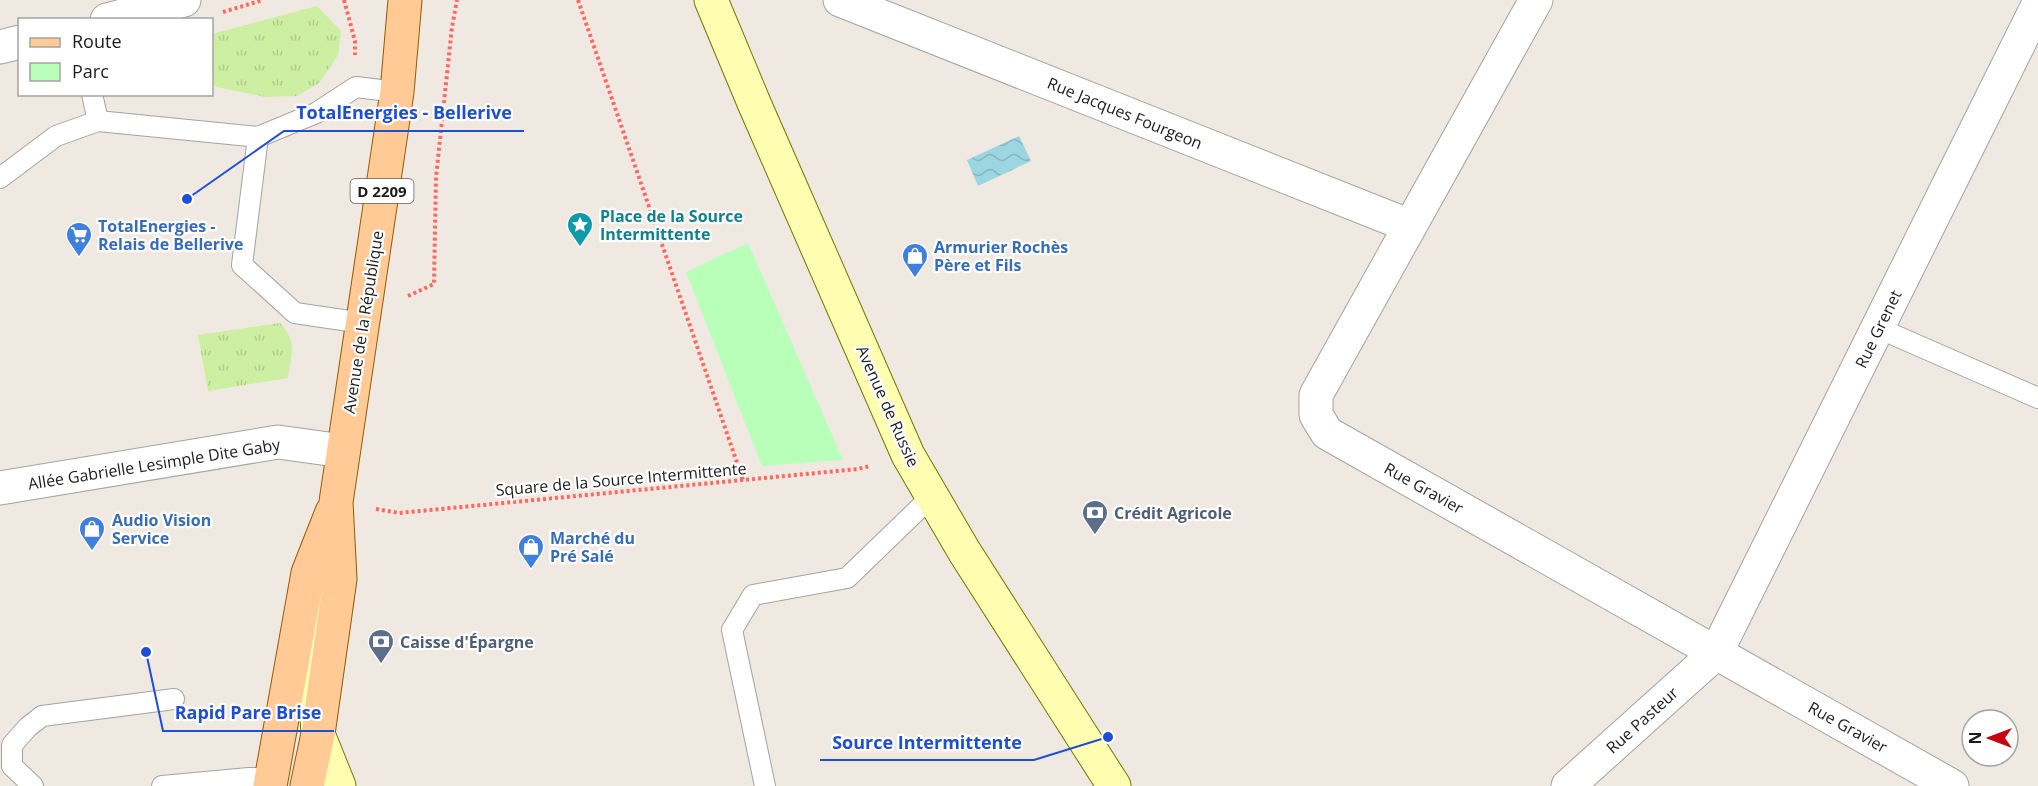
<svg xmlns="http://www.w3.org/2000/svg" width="2038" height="786" font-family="'Open Sans',sans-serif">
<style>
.grass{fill:url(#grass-tufts)}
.park{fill:#b8ffb9}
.water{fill:url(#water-waves)}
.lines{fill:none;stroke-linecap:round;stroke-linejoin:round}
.lane-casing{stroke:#a3a3a3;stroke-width:22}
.street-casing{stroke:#a3a3a3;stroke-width:35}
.secondary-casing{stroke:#727700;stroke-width:35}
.primary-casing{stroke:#955900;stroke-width:35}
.path{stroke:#ff6762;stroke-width:4;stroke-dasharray:3 3;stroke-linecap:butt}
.lane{stroke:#fff;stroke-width:20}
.street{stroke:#fff;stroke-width:33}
.secondary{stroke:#fffdaf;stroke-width:33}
.primary{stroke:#ffca96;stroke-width:33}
.labels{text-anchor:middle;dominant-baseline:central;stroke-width:4.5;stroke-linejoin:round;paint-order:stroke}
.shield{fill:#fff;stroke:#606060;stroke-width:1.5}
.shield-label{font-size:15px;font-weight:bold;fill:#1c1c1c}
.street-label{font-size:16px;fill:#1c1c1c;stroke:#fff}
.culture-label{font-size:16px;font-weight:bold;fill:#0d838f;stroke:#fff;text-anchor:start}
.shop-label{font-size:16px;font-weight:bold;fill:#366cbe;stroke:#fff;text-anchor:start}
.service-label{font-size:16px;font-weight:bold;fill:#4e5e75;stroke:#fff;text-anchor:start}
.leader{fill:none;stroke:#1d4ed8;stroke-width:2}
.callout-dot{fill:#1d4ed8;stroke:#fff;stroke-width:2}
.callout-label{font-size:18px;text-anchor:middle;font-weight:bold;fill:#1d4ed8;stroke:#fff;stroke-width:4.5;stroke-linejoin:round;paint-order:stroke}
</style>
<defs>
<pattern id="grass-tufts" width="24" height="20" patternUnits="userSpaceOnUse" patternTransform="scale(1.5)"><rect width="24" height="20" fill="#cdefa1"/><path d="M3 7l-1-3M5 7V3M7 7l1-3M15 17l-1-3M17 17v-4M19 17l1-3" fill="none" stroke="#afcc8a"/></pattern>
<pattern id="water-waves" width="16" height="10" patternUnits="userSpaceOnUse" patternTransform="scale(1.5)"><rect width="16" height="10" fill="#9cd6e1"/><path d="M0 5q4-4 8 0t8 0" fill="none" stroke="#86b7c0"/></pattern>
</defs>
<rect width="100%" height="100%" fill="#efe9e1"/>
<!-- grass -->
<path class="grass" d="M317 6 341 31 338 55 319 83 297 96 266 97 216 87 212 81V34Z
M280 323C298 342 291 355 288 378L208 391 198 335Z"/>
<!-- park -->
<path class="park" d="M748 243 843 460 762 466 686 272Z"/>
<!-- water -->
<path class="water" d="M1019 136 1031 161 978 186 967 160Z"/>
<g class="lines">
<defs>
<path id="lane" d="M92 94 98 121 258 137
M0 178 56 136 98 121
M363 323 295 313 242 265 258 137 316 113 356 87 397 92
M1878 328 2038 398
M33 786 12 766V745L28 727 42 716 174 699
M162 786 249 778H271
M765 786 732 630 753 595 847 578 931 497"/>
<path id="street" d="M840 0 1410 226
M1536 0 1316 395V415L1327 433 1952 786
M107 20 184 0
M0 47 20 42
M0 488 278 442 343 451
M1568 786 1716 653 2038 5"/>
<path id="secondary" d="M711 0 754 103 908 455 964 551 1114 786
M310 599 318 734 339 786"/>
<path id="primary" d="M270 786 308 573 332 512
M307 786 318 734 340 579 336 502 397 92 405 0"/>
</defs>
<!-- lane casing -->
<use href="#lane" class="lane-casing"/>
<!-- street casing -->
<use href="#street" class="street-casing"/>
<!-- secondary casing -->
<use href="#secondary" class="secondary-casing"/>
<!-- primary casing -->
<use href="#primary" class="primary-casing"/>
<!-- path -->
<path class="path" d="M344 0 355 41V55
M578 0 743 480
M223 12 263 0
M408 296 434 284 436 177 452 27 457 0
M376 509 399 513 858 469 870 466"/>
<!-- lane -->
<use href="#lane" class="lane"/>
<!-- street -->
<use href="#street" class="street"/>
<!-- secondary -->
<use href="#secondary" class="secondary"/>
<!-- primary -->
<use href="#primary" class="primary"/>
</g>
<!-- icons -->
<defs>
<symbol id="sight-pin" viewBox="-11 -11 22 30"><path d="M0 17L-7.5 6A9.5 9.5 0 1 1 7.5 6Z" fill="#0f9aa8" stroke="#fff"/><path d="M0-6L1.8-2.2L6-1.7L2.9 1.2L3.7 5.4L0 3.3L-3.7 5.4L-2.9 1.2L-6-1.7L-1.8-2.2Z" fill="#fff"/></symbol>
<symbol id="supermarket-pin" viewBox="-11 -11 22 30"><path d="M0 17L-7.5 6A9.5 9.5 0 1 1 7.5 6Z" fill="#3f7fe0" stroke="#fff"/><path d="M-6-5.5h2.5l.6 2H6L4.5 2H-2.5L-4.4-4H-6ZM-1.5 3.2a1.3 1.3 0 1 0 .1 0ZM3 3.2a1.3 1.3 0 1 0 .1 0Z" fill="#fff"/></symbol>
<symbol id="shop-pin" viewBox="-11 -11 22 30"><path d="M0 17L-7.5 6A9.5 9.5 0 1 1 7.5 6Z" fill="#3f7fe0" stroke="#fff"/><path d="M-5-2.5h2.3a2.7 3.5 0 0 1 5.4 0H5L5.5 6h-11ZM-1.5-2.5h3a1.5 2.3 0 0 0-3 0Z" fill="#fff"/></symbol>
<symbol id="bank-pin" viewBox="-11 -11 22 30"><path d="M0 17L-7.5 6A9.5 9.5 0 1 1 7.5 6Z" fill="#5c6f8a" stroke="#fff"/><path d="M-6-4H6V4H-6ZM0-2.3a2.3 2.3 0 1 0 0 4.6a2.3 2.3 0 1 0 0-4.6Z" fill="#fff"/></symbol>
</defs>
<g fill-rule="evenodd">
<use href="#sight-pin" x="565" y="210" width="30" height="40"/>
<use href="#supermarket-pin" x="64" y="220" width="30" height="40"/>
<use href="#shop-pin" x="900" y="241" width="30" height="40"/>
<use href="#bank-pin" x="1080" y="498" width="30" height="40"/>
<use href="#shop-pin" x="77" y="514" width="30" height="40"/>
<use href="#shop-pin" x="516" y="532" width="30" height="40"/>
<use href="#bank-pin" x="366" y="627" width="30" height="40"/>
</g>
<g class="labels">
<!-- shield labels -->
<rect class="shield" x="350.5" y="179" width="63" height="24" rx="4.5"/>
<g class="shield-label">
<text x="382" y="191">D 2209</text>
</g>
<!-- street labels -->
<g class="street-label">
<text transform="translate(1125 113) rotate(22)">Rue Jacques Fourgeon</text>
<text transform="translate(363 322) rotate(-81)">Avenue de la République</text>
<text transform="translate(1878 329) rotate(-64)">Rue Grenet</text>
<text transform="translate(888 406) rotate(66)">Avenue de Russie</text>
<text transform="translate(154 464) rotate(-9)">Allée Gabrielle Lesimple Dite Gaby</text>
<text transform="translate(621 479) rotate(-5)">Square de la Source Intermittente</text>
<text transform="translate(1424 488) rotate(29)">Rue Gravier</text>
<text transform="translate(1642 720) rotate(-42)">Rue Pasteur</text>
<text transform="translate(1848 727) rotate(29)">Rue Gravier</text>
</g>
<!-- culture labels -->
<g class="culture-label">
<text x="600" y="216">Place de la Source<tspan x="600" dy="18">Intermittente</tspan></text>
</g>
<!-- shop labels -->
<g class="shop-label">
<text x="98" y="226">TotalEnergies -<tspan x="98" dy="18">Relais de Bellerive</tspan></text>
<text x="934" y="247">Armurier Rochès<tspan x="934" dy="18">Père et Fils</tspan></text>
<text x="112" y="520">Audio Vision<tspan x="112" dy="18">Service</tspan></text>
<text x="550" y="538">Marché du<tspan x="550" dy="18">Pré Salé</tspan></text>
</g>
<!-- service labels -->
<g class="service-label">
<text x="1114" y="513">Crédit Agricole</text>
<text x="400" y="642">Caisse d'Épargne</text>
</g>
</g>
<!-- callouts -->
<path class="leader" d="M187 199L284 131H524M146 652L163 731H334M1108 737L1034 760H820"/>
<g class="callout-dot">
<circle cx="187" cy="199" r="6"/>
<circle cx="146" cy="652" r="6"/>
<circle cx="1108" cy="737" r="6"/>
</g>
<g class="callout-label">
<text x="404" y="119">TotalEnergies - Bellerive</text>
<text x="248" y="719">Rapid Pare Brise</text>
<text x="927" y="749">Source Intermittente</text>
</g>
<!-- legend -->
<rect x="18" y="18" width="195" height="78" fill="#ffffff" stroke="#a4a4a4" stroke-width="1.5"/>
<rect x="30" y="38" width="30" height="9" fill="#ffca96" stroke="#a4a4a4" stroke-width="1.5"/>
<text x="72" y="48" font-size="18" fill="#1c1c1c">Route</text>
<rect x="30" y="63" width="30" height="18" fill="#b8ffb9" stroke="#a4a4a4" stroke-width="1.5"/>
<text x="72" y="78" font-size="18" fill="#1c1c1c">Parc</text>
<!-- north arrow -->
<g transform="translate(1990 738) rotate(270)"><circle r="28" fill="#ffffff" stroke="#a4a4a4" stroke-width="1.5"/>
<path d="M0-4.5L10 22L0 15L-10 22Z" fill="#c9000e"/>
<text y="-9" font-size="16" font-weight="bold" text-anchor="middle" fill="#1c1c1c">N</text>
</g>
</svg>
